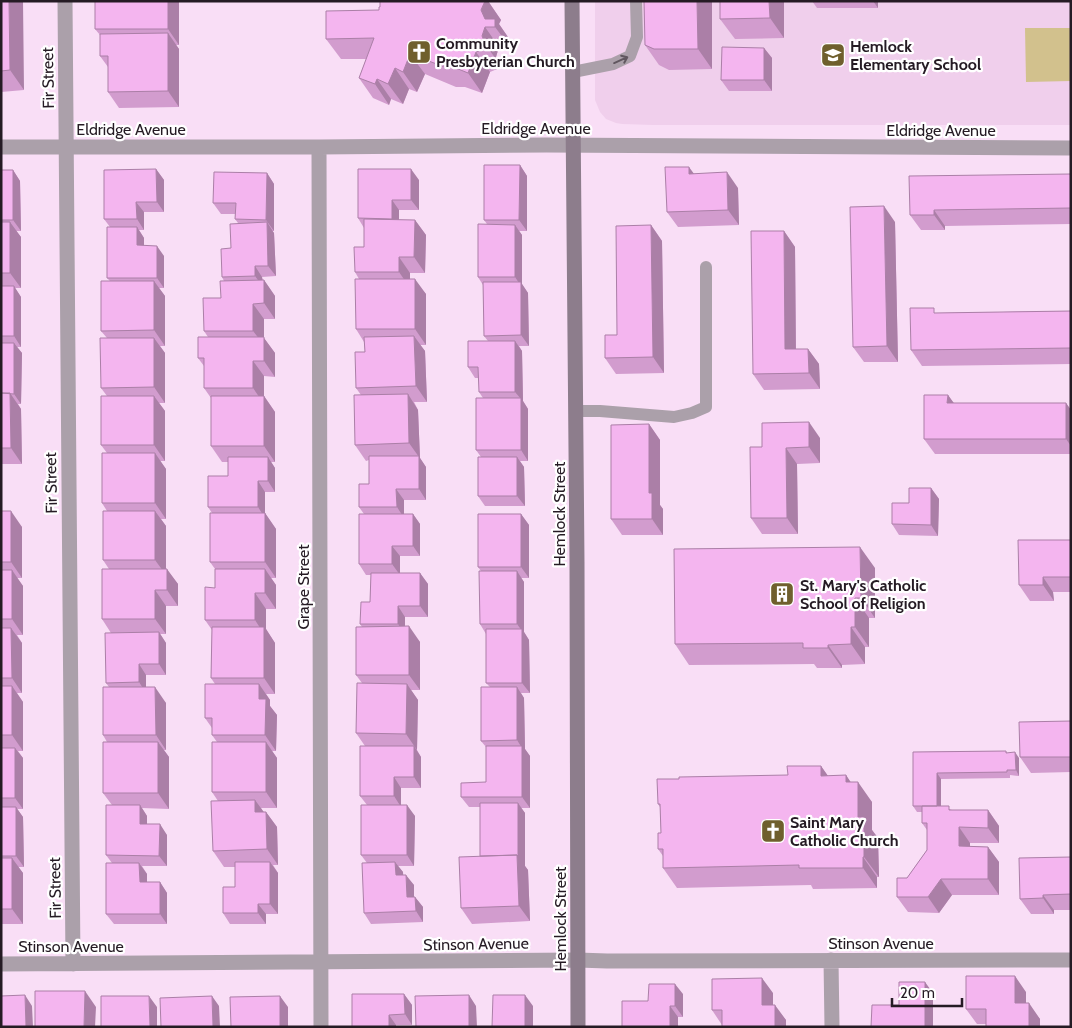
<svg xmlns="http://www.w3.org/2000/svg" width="1072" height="1028" font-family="Cabin,sans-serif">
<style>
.built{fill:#f0cfec}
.green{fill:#d2c18d}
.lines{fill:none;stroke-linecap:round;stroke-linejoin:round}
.lane{stroke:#aba0aa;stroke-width:12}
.street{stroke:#aba0aa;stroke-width:15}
.secondary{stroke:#8d7d8c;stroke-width:15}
.wall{fill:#d29cce}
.shaded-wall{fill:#ab7fa7}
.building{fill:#f4b5ef;stroke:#ab7fa7}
.oneway{stroke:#615760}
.labels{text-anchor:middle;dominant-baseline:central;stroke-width:4.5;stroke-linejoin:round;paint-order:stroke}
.poi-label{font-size:16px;font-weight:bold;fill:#251b24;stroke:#fff;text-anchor:start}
.street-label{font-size:16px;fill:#251b24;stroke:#fff}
</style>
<rect width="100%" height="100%" fill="#f9def6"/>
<!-- built -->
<path class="built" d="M595 1H1071V125H653L622 124 616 123 606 119 600 112 595 100Z"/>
<!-- green -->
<path class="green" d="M1025 28H1071V81L1026 82Z"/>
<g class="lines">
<!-- lane -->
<path class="lane" d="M573 72 613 64 630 56 637 37 636 1
M576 411H600L674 417 692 413 706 407V267"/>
<!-- street -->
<path class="street" d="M65 1 73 964
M1 147H319L546 145 1071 148
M319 147 321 1027
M831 960 832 1027
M1 964 578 960 607 961 1071 960"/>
<!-- secondary -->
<path class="secondary" d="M572 1 577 562 578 1027"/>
</g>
<!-- wall -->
<path class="wall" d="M1 1 24 90 1 92Z
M95 1H179V45H176L179 49V107L119 108 108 92V67L100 56V35L95 29Z
M380 1H488L501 20 499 24 510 40V47H499L496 57 502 67 490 72 482 93 465 87H456L425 74 417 92 409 89 403 104 391 99 389 105 373 98 359 78 366 59H341L326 39 379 10 380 7Z
M644 1H712V69L669 70 659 65 645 45Z
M784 1V38L735 39 720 19Z
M812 1H878V8H817Z
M764 48 772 58V91H729L721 80Z
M520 165 527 176V231H519L522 235V284L528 293 529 346H519L522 351 523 401 528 409V461H520L524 467 525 506H485L478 496 481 457 476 450 483 398 479 392V378H475L468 367 488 341 484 336 483 285 478 277 487 224 484 220Z
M156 169 164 180V212H144V230H139L144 238V246L164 256V288H159L165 296V346H160L165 353V403H159L165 411V461H160L166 469V519H161L166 526V569L178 584V606H166V634H160L166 643V675H146V687L166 703V750H164L169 757V809L142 808 147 816V824L167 835V866H142L147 874V882H160L167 893V924H114L106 914 112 863 106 855 112 805 103 793 107 742 103 735 109 687 106 683 111 633 102 619 109 569 103 560 107 511 102 503 107 453 101 445 107 396 101 388 107 338 101 331 110 281 107 278 110 227 104 219Z
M1 170H13L20 181 21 231H16L21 237V288H15L21 297V347H17L22 353 21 404H18L21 409 22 464H1Z
M267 173 274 184V231H272L274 233 276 276 262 277 263 280H264L275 296V319H264V338L275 353V377L264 376V396L275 412V462H271L275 468V492H265V513L276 529V578H271L276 585V609H266V629L275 643V694H266L270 700V706L277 715 276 751H272L277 758V808H261L263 812H266L277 827 278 865H273L278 873V914H266V924H230L223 913 235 887V867H224L213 851 218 801 212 792 217 742 212 735V728L205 718 215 684 211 678 212 630 205 620 215 588V569L210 562 212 513 208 507 228 476V462H222L211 446V398L204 388V366L198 358 208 337 204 331 221 298 224 281 222 277 231 248 238 223 235 219V214H221L213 203Z
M1071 174V224L945 226V230H921L910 215Z
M419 180V210H399V220H415L426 235 425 273H410V279L426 294V345H420L425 351 427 402H414L418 410 420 458 426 467V500H404V514H413L420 524V556H400V573H420L428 584V617H405V626L420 642V690H411L418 700 417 750 421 757V788H401V805L415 816 414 866H398L403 872V875L414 885V897H415L423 907V922L371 924 364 913 367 863 361 855 367 805 360 796 365 746 356 733 362 683 356 675 362 627 360 624 370 602 371 575H366L359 564 364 514 359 507 369 484V460L366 461 355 445 361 395 356 388 365 352 364 342 356 329 359 279 355 272 364 247V228L358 218Z
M738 188 739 225 678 227 667 212Z
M895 222 898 362H864L853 347Z
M651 225 662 241 664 373 616 374 605 358 617 335Z
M784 231 795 247 796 349H808L819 364 820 389 764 390 753 374Z
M1071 311V364L922 366 911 350 938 313Z
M948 395 953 403H1066L1071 410V454H935L924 439Z
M649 424 660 440V505L663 509V535H622L611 519Z
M820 438V463L797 464 798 534H762L751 518 762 447Z
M931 488 939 499 938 536 899 535 892 524 909 503Z
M1 511 22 527V578H17L23 586V635H17L22 643V693H17L23 702V751H18L23 758V809H17L23 817 24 867H18L23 873V924H1Z
M521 514 529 525V578H521L524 582V632L529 640 530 693H521L524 698 525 749 530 756V808H521L525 813V866L528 870 530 921 472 924 461 908 481 856 480 807H469L461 797 486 782V747L481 741 490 687 486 683V634L480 624 481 571 478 567Z
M1071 540V592H1053L1054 601H1030L1019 585Z
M875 568V618H869V647H865V664L842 665V668H817L814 664 689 665 675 644Z
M1071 721V772L1031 773 1020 757Z
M1006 751 1007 753 1019 758V776L1010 775V778L941 779V806L952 810H988L999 826V843H970V846L988 847 999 862V895H952L939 913 908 912 897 897 907 878 927 850V830L922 823V812H917L913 806V752Z
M821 766 828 776 846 775 850 782 872 802V830L878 838 879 877H877V888L813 889 811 885 677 888 663 868V856L658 849 661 833 660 807 658 804 788 775Z
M1071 857V910H1054V914H1031L1020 899Z
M1026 992V1003L1040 1019 986 1024H977L966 1009Z
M773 993V1005L786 1020V1027H722V1025L712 1010Z
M404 994 412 1005V1025H396V1027H352Z
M683 994V1017H678V1027H622L648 1001Z"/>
<!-- shaded-wall -->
<path class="shaded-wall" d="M9 1H23L24 90 10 70Z
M168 1H179V45L168 29Z
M485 1H488L501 20 499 24 510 40V47L495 27 485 19 481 10Z
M697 1H712V69L698 49Z
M769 1H784V38L770 18Z
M873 1H878V8Z
M485 27 499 47 496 57 502 67 487 47 482 36Z
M168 33 179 49V107L168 91Z
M764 48 772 58V91L764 80Z
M476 52 490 72 482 93 468 73Z
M410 54 425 74 417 92 403 72Z
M395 68 409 89 403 104 388 84Z
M377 79 391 99 389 105 375 84Z
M520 165 527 176V231L519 220Z
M689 167 700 182 689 174Z
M156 169 164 180V212L157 202Z
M411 169 419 180V210L411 200Z
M13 170 20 181 21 231 13 220Z
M727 172 738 188 739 225 728 210Z
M267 173 274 184V231L266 220Z
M392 200 399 210V229L392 219Z
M136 202 144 212V230L137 219Z
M884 206 895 222 898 362 887 346Z
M934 210 945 226V230L934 215Z
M415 220 426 235 425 273 414 257Z
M10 222 21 237V288L10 273Z
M267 222 274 233 276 276 268 266Z
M515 225 522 235V284L528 293 529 346 521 335V286L515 277Z
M651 225 662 241 664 373 653 357Z
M137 227 144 238V256L137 245Z
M784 231 795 247 796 365 785 349Z
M157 246 164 256V288L157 278Z
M399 257 410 273V288L399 272Z
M255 266 262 277 263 287 255 276Z
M415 279 426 294V345L415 329Z
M264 280 275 296V319L264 303Z
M154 281 165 296V346L154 330Z
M14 286 21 297V347L14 336Z
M253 304 264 319V338L275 353V377L264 361V345L253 331Z
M414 336 425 351 427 402 416 386Z
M154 338 165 353V403L154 387Z
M515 341 522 351 523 401 528 409V461L521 450V399L515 392Z
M14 343 22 353 21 404 14 394Z
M808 349 819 364 820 389 809 373Z
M253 361 264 376V396L275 412V462L264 446V404L253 388Z
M10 393 21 409 22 464 11 448Z
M408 394 418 410 420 458 426 467V500L419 489V457L409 443Z
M948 395 959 410 947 403Z
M154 396 165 411V461L154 445Z
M1066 403 1071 410V446L1066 439Z
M809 422 820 438V463L809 447Z
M649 424 660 440V505L663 509V535L652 519 649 493Z
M786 448 797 464 798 534 787 518Z
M155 453 166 469V519L155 503Z
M268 457 275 468V492L268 481Z
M517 457 524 467 525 506 517 496Z
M258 481 265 492V513L276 529V578L265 562V518L258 507Z
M931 488 939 499 938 536 931 525Z
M396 489 404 500V518L397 507Z
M11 511 22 527V578L11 562Z
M155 511 166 526V575L155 560Z
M413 514 420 524V556L413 546Z
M521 514 529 525V578L521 567Z
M392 546 400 556V575L392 564Z
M860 547 875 568V618L861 598Z
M167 569 178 584V606L167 590Z
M265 569 276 585V609L265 593Z
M12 570 23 586V635L12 619Z
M517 571 524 582V632L529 640 530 693 522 683V631L517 624Z
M420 573 428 584V617L420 606Z
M1043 577 1053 592 1054 601 1043 585Z
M155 590 166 606V634L155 619Z
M255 593 266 609V629L275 643V694L264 678V634L255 620Z
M855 598 869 618V647L855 627Z
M398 606 405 617V635L398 624Z
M409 626 420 642V690L409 675Z
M851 627 865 647V664L851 644Z
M11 628 22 643V693L12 678Z
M159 632 166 643V675L159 664Z
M828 645 842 665V668L828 648Z
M139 664 146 675V693L139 682Z
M259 684 270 700V706L277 715 276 751 265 735 259 699Z
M407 684 418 700 417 750 406 734Z
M12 686 23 702V751L12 735Z
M155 687 166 703V750L156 735Z
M517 687 524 698 525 749 530 756V808L522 797V748L517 740Z
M158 742 169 757V809L158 793Z
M266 742 277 758V808L266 792Z
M414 746 421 757V788L414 777Z
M15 748 23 758V809L15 798Z
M1015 752 1019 758V776L1016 770Z
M821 766 835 786 821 776Z
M937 773 941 779V811L937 806Z
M846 775 858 793V782L872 802V830L878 838 879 877 864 857 858 817 846 782Z
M394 777 401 788V807L394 796Z
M255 800 266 815 255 812Z
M518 803 525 813V866L528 870 530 921 519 906 517 855Z
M140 805 147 816V835L140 824Z
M407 805 415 816 414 866 407 855Z
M16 807 23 817 24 867 16 856Z
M988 810 999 826V843L988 828Z
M266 812 277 827 278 865 267 849Z
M160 824 167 835V866L159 856Z
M959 827 970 843V862L959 846Z
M988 847 999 862V895L988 879Z
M863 857 877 877V888L863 868Z
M12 858 23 873V924L12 909Z
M270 862 278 873V914L270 904Z
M395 862 403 872 404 886 396 875Z
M139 863 147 874V893L140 882Z
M406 875 414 885V907L407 897Z
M941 879 952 895 939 913 928 897Z
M160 882 167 893V924L160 914Z
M1043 895 1054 910V914L1043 898Z
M415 897 423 907V922L416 911Z
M258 904 266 914V924L258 913Z
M1015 976 1026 992V1019L1015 1003Z
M762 978 773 993V1021L762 1005Z
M925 982 933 993V1027H925Z
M675 984 683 994V1017L675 1006Z
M85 991 96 1007 95 1027H84Z
M404 994 412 1005V1025L405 1014Z
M25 995 32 1006 33 1027H26Z
M469 995 476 1006 477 1027H469Z
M525 995 533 1006V1027H525Z
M149 996 157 1007V1027H150Z
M212 996 219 1006 220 1027H213Z
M280 996 288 1007V1027H280Z
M1029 1003 1040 1019V1027H1029Z
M775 1005 786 1020V1027H775Z
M670 1006 678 1017V1027H670Z
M389 1015 396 1025V1027H389Z"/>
<!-- building -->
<path class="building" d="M1 1H9L10 70 1 71Z
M95 1H168V29H95Z
M380 1H485L481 10 485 19H495V27H485L482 36 487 47 476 52 468 73 451 66H442L410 54 403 72 395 68 388 84 377 79 375 84 359 78 374 38 326 39V11L379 10V7H380Z
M644 1H697L698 49H654L645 45Z
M720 1H769L770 18 720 19Z
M168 33V91L108 92V56H100V34Z
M722 47 764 48V80H721Z
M484 165H520L519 220H484Z
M665 167H689V174L727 172 728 210 667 212Z
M156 169 157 202H136L137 219H104V170Z
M358 169H411V200H392V219L358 218Z
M1 170H13V220H1Z
M214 172 267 173 266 220 235 219 236 203H213Z
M1071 174V208L934 210V215H910L909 176Z
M884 206 887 346 853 347 850 207Z
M364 219 415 220 414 257H399V272H355L354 247H364Z
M1 222H10V273H1Z
M267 222 268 266H255V276L222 277 221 249 231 248 230 224Z
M478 224 515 225V277H478Z
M651 225 653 357 605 358V335H617L616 226Z
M107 227H137V245L157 246V278H107Z
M751 231H784L785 349H808L809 373 753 374Z
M355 279H415V329H356Z
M264 280V303L253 304V331H204L203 298H221L220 281Z
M101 281H154V330L101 331Z
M483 282H521V335L484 336Z
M1 286H14V336H1Z
M910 308H934V313L1071 311V348L911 350Z
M414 336 416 386 356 388 355 352H365L364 337Z
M198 337H264V361H253V388H204V358H198Z
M100 338H154V387L101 388Z
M468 341H515V392H479L478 367H468Z
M1 343H14V394L1 393Z
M1 393H10L11 448H1Z
M408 394 409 443 355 445 354 395Z
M924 395H948L947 403H1066V439H924Z
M101 396H154V445H101Z
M211 396H264V446H211Z
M476 398H521V450H476Z
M809 422V447L786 448 787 518H751L750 447H762V423Z
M649 424V493H652V519H611V425Z
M102 453H155V503H102Z
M369 456H419V489H396L397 507H359V484H369Z
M228 457H268V481H258V507H208V476H228Z
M478 457H517V496H478Z
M909 488H931V525L892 524V503H909Z
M1 511H11V562H1Z
M103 511H155V560H103Z
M210 513H265V562H210Z
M359 514H413V546H392V564H359Z
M478 514H521V567H478Z
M1018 540H1071V577H1043V585H1019Z
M860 547 861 598H855V627H851V644L828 645V648H803V643L675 644 674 549Z
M102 569H167V590H155V619H102Z
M215 569H265V593H255V620H205V587L215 588Z
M1 570H12V619H1Z
M479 571H517V624H480Z
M371 573H420V606H398V624H360L361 602H370Z
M409 626V675H356V627Z
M212 627H264V678H211Z
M1 628H11L12 678H1Z
M486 629H522V683H486Z
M159 632V664H139V682L106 683 105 633Z
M357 683 407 684 406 734 356 733Z
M205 684H259V699H266L265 735H212V718H205Z
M1 686H12V735H1Z
M103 687H155L156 735H103Z
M481 687H517V740L481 741Z
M1071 721V757H1020L1019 722Z
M103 742H158V793H103Z
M212 742H266V792H212Z
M360 746H414V777H394V796H360Z
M486 746H522V797H461V783L486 782Z
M1 748H15V798H1Z
M1006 751V753L1015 752 1016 770H1007V772L937 773V806H913V752Z
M787 766H821V776L846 775V782H858V817H864V857H863V868H799V865L663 868V849H658V833H661L660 804H658L657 779H679V777L788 775Z
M255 800V812H266L267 849 213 851 211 801Z
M480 803H518V856L517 855 480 856Z
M106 805H140V824H160L159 856 106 855Z
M361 805H407V855H361Z
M922 806H949V810H988V828L959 827V846L988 847V879H941L928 897H897V878H907L927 850V823H922Z
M1 807H16V856H1Z
M517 855 519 906 461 908 459 857Z
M1071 857V894L1043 895V898L1020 899 1019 858Z
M1 858H12V909H1Z
M235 862H270V904H258V913H223V887H235Z
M395 862 396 875H406L407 897H415L416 911 364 913 362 863Z
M106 863H139L140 882H160V914H106Z
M966 976H1015V1003H1029V1027H986V1009H966Z
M762 978V1005H775V1027H722V1010H712V979Z
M899 982H925V1027H871L872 1005H899Z
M649 984H675V1006H670V1027H622V1001H648Z
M35 991H85L84 1027H35Z
M352 994H404L405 1014 389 1015V1027H352Z
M25 995 26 1027H1V996Z
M469 995V1027H416L415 996Z
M493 995H525V1027H492Z
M101 996H149L150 1027H101Z
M212 996 213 1027H161L160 998Z
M280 996V1027H231L230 997Z"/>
<!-- one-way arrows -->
<defs><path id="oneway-shaft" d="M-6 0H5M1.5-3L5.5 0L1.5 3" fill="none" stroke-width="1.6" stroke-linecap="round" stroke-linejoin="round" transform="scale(1.25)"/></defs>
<use class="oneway" href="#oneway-shaft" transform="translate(621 60) rotate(-24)"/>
<!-- icons -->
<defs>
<symbol id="church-square" viewBox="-11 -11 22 22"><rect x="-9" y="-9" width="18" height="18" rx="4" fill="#6f5f2d" stroke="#fff"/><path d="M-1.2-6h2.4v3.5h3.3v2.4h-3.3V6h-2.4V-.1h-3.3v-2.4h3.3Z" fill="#fff"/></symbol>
<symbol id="school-square" viewBox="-11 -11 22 22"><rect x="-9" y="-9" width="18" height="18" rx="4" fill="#6f5f2d" stroke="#fff"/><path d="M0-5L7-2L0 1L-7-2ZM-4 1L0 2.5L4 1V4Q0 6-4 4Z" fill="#fff"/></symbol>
<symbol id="building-square" viewBox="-11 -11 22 22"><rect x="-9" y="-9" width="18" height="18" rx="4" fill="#6f5f2d" stroke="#fff"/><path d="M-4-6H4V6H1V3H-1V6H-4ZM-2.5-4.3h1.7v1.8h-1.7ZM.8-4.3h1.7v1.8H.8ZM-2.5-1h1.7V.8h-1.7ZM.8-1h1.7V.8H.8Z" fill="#fff"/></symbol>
</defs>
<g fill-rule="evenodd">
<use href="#church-square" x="405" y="38" width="28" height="28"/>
<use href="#school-square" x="819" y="41" width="28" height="28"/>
<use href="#building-square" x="768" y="580" width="28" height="28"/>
<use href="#church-square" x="759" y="817" width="28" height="28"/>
</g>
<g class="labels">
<!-- poi labels -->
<g class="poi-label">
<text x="436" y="43">Community<tspan x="436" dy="18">Presbyterian Church</tspan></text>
<text x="850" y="46">Hemlock<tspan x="850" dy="18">Elementary School</tspan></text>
<text x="800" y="585">St. Mary's Catholic<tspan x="800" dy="18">School of Religion</tspan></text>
<text x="790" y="822">Saint Mary<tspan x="790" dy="18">Catholic Church</tspan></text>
</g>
<!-- street labels -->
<g class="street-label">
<text transform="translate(48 78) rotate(-91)">Fir Street</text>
<text x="536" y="128">Eldridge Avenue</text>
<text x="131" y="129">Eldridge Avenue</text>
<text x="941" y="130">Eldridge Avenue</text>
<text transform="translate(51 483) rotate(-91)">Fir Street</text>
<text transform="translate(559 514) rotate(-90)">Hemlock Street</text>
<text transform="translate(303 587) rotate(-90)">Grape Street</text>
<text transform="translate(55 888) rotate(-91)">Fir Street</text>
<text transform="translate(560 919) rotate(-90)">Hemlock Street</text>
<text x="881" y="943">Stinson Avenue</text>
<text transform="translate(476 944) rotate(-1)">Stinson Avenue</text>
<text x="71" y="946">Stinson Avenue</text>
</g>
</g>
<!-- border -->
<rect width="1072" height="1028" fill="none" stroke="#251b24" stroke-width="5"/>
<!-- scale -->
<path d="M892 998v8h70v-8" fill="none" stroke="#251b24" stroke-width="2.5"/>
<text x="900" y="998" font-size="15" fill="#251b24" stroke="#ffffff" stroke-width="4" paint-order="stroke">20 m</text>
</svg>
